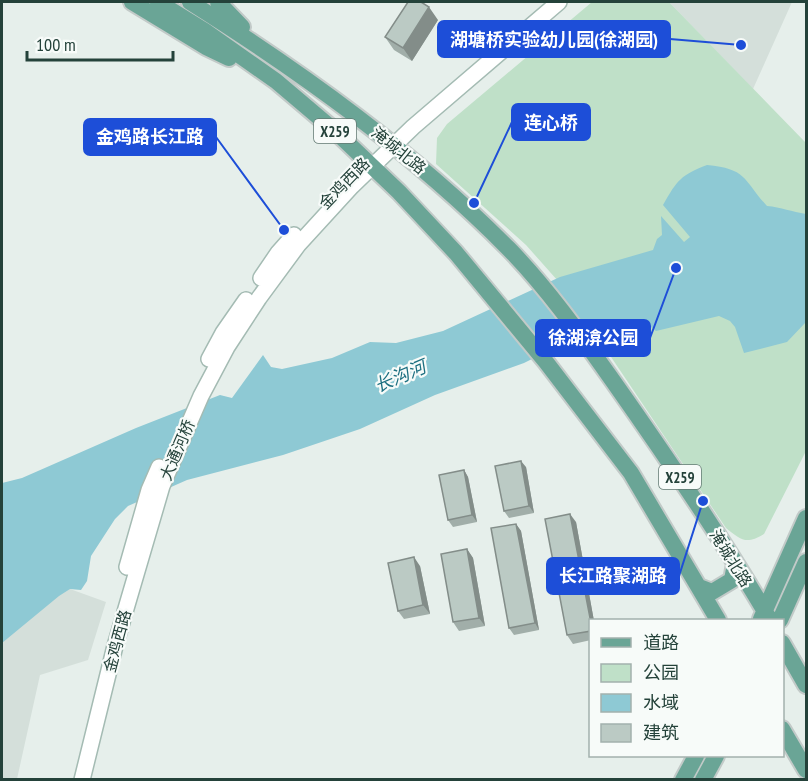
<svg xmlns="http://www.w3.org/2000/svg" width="808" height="781" font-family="'PT Sans Narrow','Noto Sans SC',sans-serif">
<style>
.built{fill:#d4dfda}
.green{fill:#bfe0c8}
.water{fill:#8ec9d4}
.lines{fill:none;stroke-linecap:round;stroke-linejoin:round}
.secondary-casing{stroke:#a4bbb3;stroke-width:18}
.primary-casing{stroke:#c2cac8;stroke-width:20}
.secondary{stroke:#fff;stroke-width:15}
.primary{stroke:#6aa596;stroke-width:16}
.wall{fill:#a1aea9}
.shaded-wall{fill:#838d89}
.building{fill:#bbcac4;stroke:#838d89;stroke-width:1.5}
.labels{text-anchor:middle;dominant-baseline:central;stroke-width:4.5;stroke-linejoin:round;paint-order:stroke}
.shield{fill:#f7fbf9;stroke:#637a73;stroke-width:1.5}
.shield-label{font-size:15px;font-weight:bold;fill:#24423a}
.street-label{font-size:16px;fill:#24423a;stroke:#f7fbf9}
.water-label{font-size:18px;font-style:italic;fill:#1c6f80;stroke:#f7fbf9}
.leader{fill:none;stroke:#1d4ed8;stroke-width:2}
.callout-dot{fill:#1d4ed8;stroke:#f7fbf9;stroke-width:2}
.callout{fill:#1d4ed8;stroke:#1d4ed8;stroke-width:2}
.callout-label{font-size:18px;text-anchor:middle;font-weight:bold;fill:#fff}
</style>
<rect width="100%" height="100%" fill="#e6efeb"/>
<!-- built -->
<path class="built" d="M669 2H792L753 89Z
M2 483 70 589 106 602 88 660 40 675 17 779H2Z"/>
<!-- green -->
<path class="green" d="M592 2H669L806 143V451L764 534C746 545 741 540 726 528L566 290 526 245 436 164 437 138 447 124Z"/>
<!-- water -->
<path class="water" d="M707 165C748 169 743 180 767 206 781 207 792 212 806 214V322L787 342 744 353 735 327 730 321 719 316 656 331 643 321 606 322 524 363 435 395 360 429 283 455 187 480 128 506 115 519 91 556 87 581 81 590 70 589 59 596 2 643V483L22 478 136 428 220 395 232 398 263 355 271 367 282 369 332 358 370 342 396 343 443 331 560 277 653 250 657 239 662 235 661 216 684 242 690 237 663 205C677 180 681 175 707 165Z"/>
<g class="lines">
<defs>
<path id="secondary" d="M261 278 278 253 294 235
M209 359 223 333 246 300
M127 567 149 490 159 467
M82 780 115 646 162 486 201 396 227 347 259 298 298 245 352 186 413 127 559 2"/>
<path id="primary" d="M132 2 206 47 229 58
M158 2 205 31 276 81 335 131 399 192 456 253 546 362 631 473 718 620
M190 2C304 74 414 153 509 249 548 289 581 336 613 381 668 459 722 538 770 620
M218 2 242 27
M699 587 712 592 732 580 735 564
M761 619 806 518
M780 620 806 562
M782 643 806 685
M782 729 806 770
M683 780 696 756
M703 780 716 756"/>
</defs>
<!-- secondary casing -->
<use href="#secondary" class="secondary-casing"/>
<!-- primary casing -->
<use href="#primary" class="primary-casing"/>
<!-- secondary -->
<use href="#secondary" class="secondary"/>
<!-- primary -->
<use href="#primary" class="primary"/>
</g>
<!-- wall -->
<path class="wall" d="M438 20 412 61 394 50 385 37Z
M526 467 534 513 509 518 504 511Z
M464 470 468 477 477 522 453 527 448 520Z
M576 522 594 621H591V640L573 644 567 635Z
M516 524 521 531 539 630 514 635 509 628Z
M467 549 473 558 485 626 459 631 453 622Z
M420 566 430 614 404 619 398 611Z"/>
<!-- shaded-wall -->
<path class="shaded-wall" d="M429 7 438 20 412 61 403 48Z
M521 461 526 467 534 513 529 506Z
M464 470 468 477 477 522 472 515Z
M570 514 576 522 594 621H591V623Z
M516 524 521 531 539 630 535 623Z
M467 549 473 558 485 626 479 618Z
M414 557 420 566 430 614 423 605Z"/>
<!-- building -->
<path class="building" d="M408 2H421L429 7 403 48 385 37Z
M521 461 529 506 504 511 495 466Z
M464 470 472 515 448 520 439 475Z
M570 514 591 623V631L567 635 545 519Z
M516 524 535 623 509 628 491 528Z
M467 549 479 618 453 622 441 554Z
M414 557 423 605 398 611 388 563Z"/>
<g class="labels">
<!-- shield labels -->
<g class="shield">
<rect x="314" y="119" width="42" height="24" rx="4.5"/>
<rect x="659" y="465" width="42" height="24" rx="4.5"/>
</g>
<g class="shield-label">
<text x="335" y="131">X259</text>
<text x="680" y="477">X259</text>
</g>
<!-- street labels -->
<g class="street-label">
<text transform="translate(399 150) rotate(39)">淹城北路</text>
<text transform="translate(344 183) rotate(-46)">金鸡西路</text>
<text transform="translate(177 450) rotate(-67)">大通河桥</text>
<text transform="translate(731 558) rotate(58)">淹城北路</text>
<text transform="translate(117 641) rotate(-75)">金鸡西路</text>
</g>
<!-- water labels -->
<g class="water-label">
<text transform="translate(400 376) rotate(-23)">长沟河</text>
</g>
</g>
<!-- callouts -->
<path class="leader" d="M741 45L670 39M474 203L512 122M284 230L216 137M676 268L650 338M703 501L679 576"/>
<g class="callout-dot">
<circle cx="741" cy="45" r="6"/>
<circle cx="474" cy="203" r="6"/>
<circle cx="284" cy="230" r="6"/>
<circle cx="676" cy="268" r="6"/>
<circle cx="703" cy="501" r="6"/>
</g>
<g class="callout">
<rect x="438" y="21" width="232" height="36" rx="6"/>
<rect x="512" y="104" width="78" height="36" rx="6"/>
<rect x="84" y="119" width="132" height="36" rx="6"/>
<rect x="536" y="320" width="114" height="36" rx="6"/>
<rect x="547" y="558" width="132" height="36" rx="6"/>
</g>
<g class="callout-label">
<text x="554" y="46">湖塘桥实验幼儿园(徐湖园)</text>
<text x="551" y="129">连心桥</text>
<text x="150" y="143">金鸡路长江路</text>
<text x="593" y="344">徐湖渰公园</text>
<text x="613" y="582">长江路聚湖路</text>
</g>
<!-- border -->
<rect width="808" height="781" fill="none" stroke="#24423a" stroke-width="6"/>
<!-- legend -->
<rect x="589" y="619" width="195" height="138" fill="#f7fbf9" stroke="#a3b1ad" stroke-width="1.5"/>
<rect x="601" y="638" width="30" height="9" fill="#6aa596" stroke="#a3b1ad" stroke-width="1.5"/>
<text x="643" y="649" font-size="18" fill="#24423a">道路</text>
<rect x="601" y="664" width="30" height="18" fill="#bfe0c8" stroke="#a3b1ad" stroke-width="1.5"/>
<text x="643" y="679" font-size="18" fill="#24423a">公园</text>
<rect x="601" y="694" width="30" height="18" fill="#8ec9d4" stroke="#a3b1ad" stroke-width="1.5"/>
<text x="643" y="709" font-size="18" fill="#24423a">水域</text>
<rect x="601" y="724" width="30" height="18" fill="#bbcac4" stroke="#a3b1ad" stroke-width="1.5"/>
<text x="643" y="739" font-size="18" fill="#24423a">建筑</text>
<!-- scale -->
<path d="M27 51v9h146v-9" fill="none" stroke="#24423a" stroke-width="3"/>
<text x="36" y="51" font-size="18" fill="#24423a" stroke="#f7fbf9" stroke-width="4.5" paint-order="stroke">100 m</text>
</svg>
